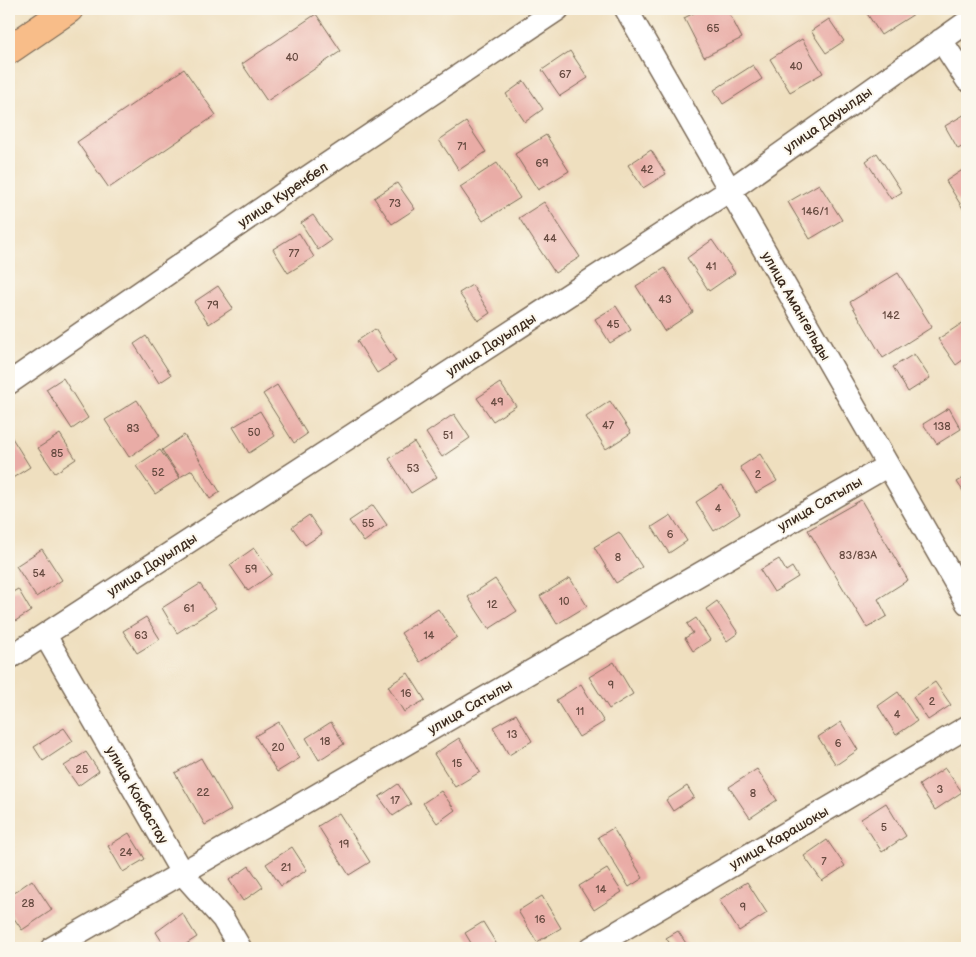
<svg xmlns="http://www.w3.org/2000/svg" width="976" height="957" font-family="'Balsamiq Sans',sans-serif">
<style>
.building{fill:#e9aca6}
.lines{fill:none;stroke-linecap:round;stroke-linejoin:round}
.street-casing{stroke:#7a6956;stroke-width:25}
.highway-casing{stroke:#7a6956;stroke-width:30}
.street{stroke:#fff;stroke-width:22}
.highway{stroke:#f8bd89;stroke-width:28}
.labels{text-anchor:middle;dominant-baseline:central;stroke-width:4;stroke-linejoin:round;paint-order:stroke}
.number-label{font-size:11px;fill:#664a40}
.street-label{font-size:14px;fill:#3b2a1e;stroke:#fbf7ec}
</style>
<rect width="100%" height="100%" fill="#fbf7ec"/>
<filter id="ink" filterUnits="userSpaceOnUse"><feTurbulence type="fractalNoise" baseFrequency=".02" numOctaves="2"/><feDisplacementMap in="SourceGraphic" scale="10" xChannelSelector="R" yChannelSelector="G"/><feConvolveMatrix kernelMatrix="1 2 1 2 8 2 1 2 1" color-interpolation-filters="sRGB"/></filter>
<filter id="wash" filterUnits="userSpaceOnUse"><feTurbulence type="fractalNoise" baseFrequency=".0096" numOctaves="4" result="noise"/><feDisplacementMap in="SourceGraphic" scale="20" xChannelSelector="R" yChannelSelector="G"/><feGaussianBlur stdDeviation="1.12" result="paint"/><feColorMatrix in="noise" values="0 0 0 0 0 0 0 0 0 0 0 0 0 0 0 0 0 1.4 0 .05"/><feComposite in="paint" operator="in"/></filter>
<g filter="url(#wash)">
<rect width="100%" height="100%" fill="#efdfbf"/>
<g id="blocks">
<!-- building -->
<path class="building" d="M702 9H727L742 38 704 57 684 18Z
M864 9H910L914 14 881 35Z
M316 14 341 51 267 101 242 64Z
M829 19 844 41 826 53 811 31Z
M802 39 823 73 790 92 770 59Z
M570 51 588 78 560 96 542 70Z
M753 65 762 79 723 104 714 90Z
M184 69 216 115 109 188 77 142Z
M524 81 543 109 525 122 506 94Z
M967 113V144L958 149 945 126Z
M466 122 486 152 459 170 439 140Z
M546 135 569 171 538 190 515 154Z
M651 150 666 174 643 188 628 165Z
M877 153 902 192 891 199 866 161Z
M497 163 520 198 483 221 460 187Z
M967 167V215L946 181Z
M397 183 415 209 392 224 374 198Z
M819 184 842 220 810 239 788 202Z
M544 202 580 257 555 273 519 218Z
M313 215 331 241 318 250 301 223Z
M299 233 314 257 288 273 273 249Z
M712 240 735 273 709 291 687 258Z
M665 268 693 312 664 331 636 286Z
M898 273 932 327 883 358 850 302Z
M472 285 490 313 478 321 459 293Z
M218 286 233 308 209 324 194 302Z
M616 306 631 330 610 343 595 319Z
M964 322 967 326V357L956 365 938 339Z
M375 329 396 361 377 373 357 341Z
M146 336 171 375 159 383 134 344Z
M914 354 930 378 908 392 893 367Z
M63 378 88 418 72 429 46 389Z
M500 383 516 406 493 421 477 398Z
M277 385 307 434 294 443 263 394Z
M137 400 160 436 129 457 105 420Z
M610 401 631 433 606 449 586 417Z
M949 408 961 429 937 444 923 424Z
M260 411 275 436 249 453 233 427Z
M454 414 470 438 442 457 426 433Z
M9 433 30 467 11 479 9 475Z
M60 434 76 459 55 473 38 448Z
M184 435 220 492 210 499 192 470 180 477 162 450Z
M414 442 437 477 411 493 389 459Z
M160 450 180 478 155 494 136 466Z
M760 454 777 481 756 493 740 467Z
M967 476V497L957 482Z
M722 485 740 514 714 531 696 502Z
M861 500 908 580 878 599 887 616 867 628 808 530Z
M373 505 387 525 364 542 349 521Z
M309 515 322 534 305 545 292 527Z
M671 515 687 541 669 553 652 527Z
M619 532 642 567 616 583 594 547Z
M254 548 272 574 248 591 230 565Z
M42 549 62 580 36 597 16 566Z
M779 559 786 571 792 567 798 577 774 592 760 570Z
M570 578 587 606 557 624 540 596Z
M495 579 517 611 489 629 468 597Z
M200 584 216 608 177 633 162 608Z
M18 589 31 611 9 625V594Z
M717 601 738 633 727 641 706 609Z
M438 609 457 637 420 662 401 633Z
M146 617 160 639 137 653 123 631Z
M696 618 710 640 693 651 685 638 693 633 687 624Z
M614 662 633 694 609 709 589 677Z
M408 673 425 700 404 712 388 686Z
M935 682 951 705 928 720 913 697Z
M581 684 604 722 579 737 556 700Z
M898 692 917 721 896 735 878 706Z
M516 714 532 741 509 755 493 727Z
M279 722 300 758 277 772 255 736Z
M331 722 344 744 319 760 306 738Z
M841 722 858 750 836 765 818 737Z
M64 728 73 741 43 761 34 747Z
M459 738 480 772 455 787 434 754Z
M86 752 99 771 78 786 64 766Z
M201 758 231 810 205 825 175 773Z
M945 768 962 792 935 810 919 785Z
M757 769 777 800 750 818 729 787Z
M398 784 411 804 393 816 379 797Z
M687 786 694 797 673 811 666 800Z
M441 791 455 810 437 823 423 803Z
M886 803 906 836 882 852 861 819Z
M339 813 370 862 349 875 318 826Z
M613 828 643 878 629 887 598 837Z
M129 833 145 859 123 872 108 846Z
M827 840 845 866 822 881 804 856Z
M292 847 307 870 281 886 266 864Z
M249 866 263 887 243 901 229 880Z
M607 869 622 892 594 910 579 886Z
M32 880 52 910 22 930 9 911V896Z
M747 882 767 913 739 931 719 900Z
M542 896 561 928 537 942 518 911Z
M182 913 197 937 180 948H166L156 932Z
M483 922 499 948H474L465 933Z
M678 931 689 948H673L666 938Z"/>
</g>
</g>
<g filter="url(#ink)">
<use href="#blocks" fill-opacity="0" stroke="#7a6956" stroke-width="1"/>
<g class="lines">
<defs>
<path id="street" d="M626 9 967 603
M941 40 967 80
M9 383 296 185 558 9
M45 635 182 873 223 919 240 948
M9 658 730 190 967 22
M52 948 887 466
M591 948 967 727"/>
<path id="highway" d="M9 50 69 9"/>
</defs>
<!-- street casing -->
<use href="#street" class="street-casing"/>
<!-- highway casing -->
<use href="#highway" class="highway-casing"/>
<!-- street -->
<use href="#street" class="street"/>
<!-- highway -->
<use href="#highway" class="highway"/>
</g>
</g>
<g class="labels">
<!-- number labels -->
<g class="number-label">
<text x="713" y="28">65</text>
<text x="292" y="57">40</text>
<text x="796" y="66">40</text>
<text x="565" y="74">67</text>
<text x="462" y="146">71</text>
<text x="542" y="163">69</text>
<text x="647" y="169">42</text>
<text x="395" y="203">73</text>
<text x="815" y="211">146/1</text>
<text x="550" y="238">44</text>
<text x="294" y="253">77</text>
<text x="711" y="266">41</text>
<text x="665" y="299">43</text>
<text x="213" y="305">79</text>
<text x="891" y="315">142</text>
<text x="613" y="324">45</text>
<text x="497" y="402">49</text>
<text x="608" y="425">47</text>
<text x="942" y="426">138</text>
<text x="133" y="428">83</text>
<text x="254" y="432">50</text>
<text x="448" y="435">51</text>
<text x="57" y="453">85</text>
<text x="413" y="468">53</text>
<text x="158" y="472">52</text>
<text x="758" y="474">2</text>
<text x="718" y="508">4</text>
<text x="368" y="523">55</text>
<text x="670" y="534">6</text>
<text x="858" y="555">83/83A</text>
<text x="618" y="557">8</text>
<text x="251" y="569">59</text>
<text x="39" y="573">54</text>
<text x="564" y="601">10</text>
<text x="492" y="604">12</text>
<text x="189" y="608">61</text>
<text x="141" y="635">63</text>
<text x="429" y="635">14</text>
<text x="611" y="685">9</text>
<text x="406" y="693">16</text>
<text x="932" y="701">2</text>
<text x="580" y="711">11</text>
<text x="897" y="714">4</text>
<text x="512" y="734">13</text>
<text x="325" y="741">18</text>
<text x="838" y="743">6</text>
<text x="278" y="747">20</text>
<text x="457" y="763">15</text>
<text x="82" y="769">25</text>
<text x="940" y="789">3</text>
<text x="203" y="792">22</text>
<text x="753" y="793">8</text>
<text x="395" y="800">17</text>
<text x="884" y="827">5</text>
<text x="344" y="844">19</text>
<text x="126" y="852">24</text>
<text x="824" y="861">7</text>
<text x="286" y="867">21</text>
<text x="601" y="889">14</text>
<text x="28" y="903">28</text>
<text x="743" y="907">9</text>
<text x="540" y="919">16</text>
</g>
<!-- street labels -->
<g class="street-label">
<text transform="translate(828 120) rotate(-35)">улица Дауылды</text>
<text transform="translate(283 195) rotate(-34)">улица Куренбел</text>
<text transform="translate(796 306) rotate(60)">улица Амангельды</text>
<text transform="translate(491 345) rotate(-33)">улица Дауылды</text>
<text transform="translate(820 504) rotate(-30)">улица Сатылы</text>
<text transform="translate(152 565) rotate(-33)">улица Дауылды</text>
<text transform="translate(470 707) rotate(-30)">улица Сатылы</text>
<text transform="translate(137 795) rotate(60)">улица Кокбастау</text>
<text transform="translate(779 838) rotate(-30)">улица Карашокы</text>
</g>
</g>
<!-- margin -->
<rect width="976" height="957" fill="none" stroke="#fbf7ec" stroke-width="30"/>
</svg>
